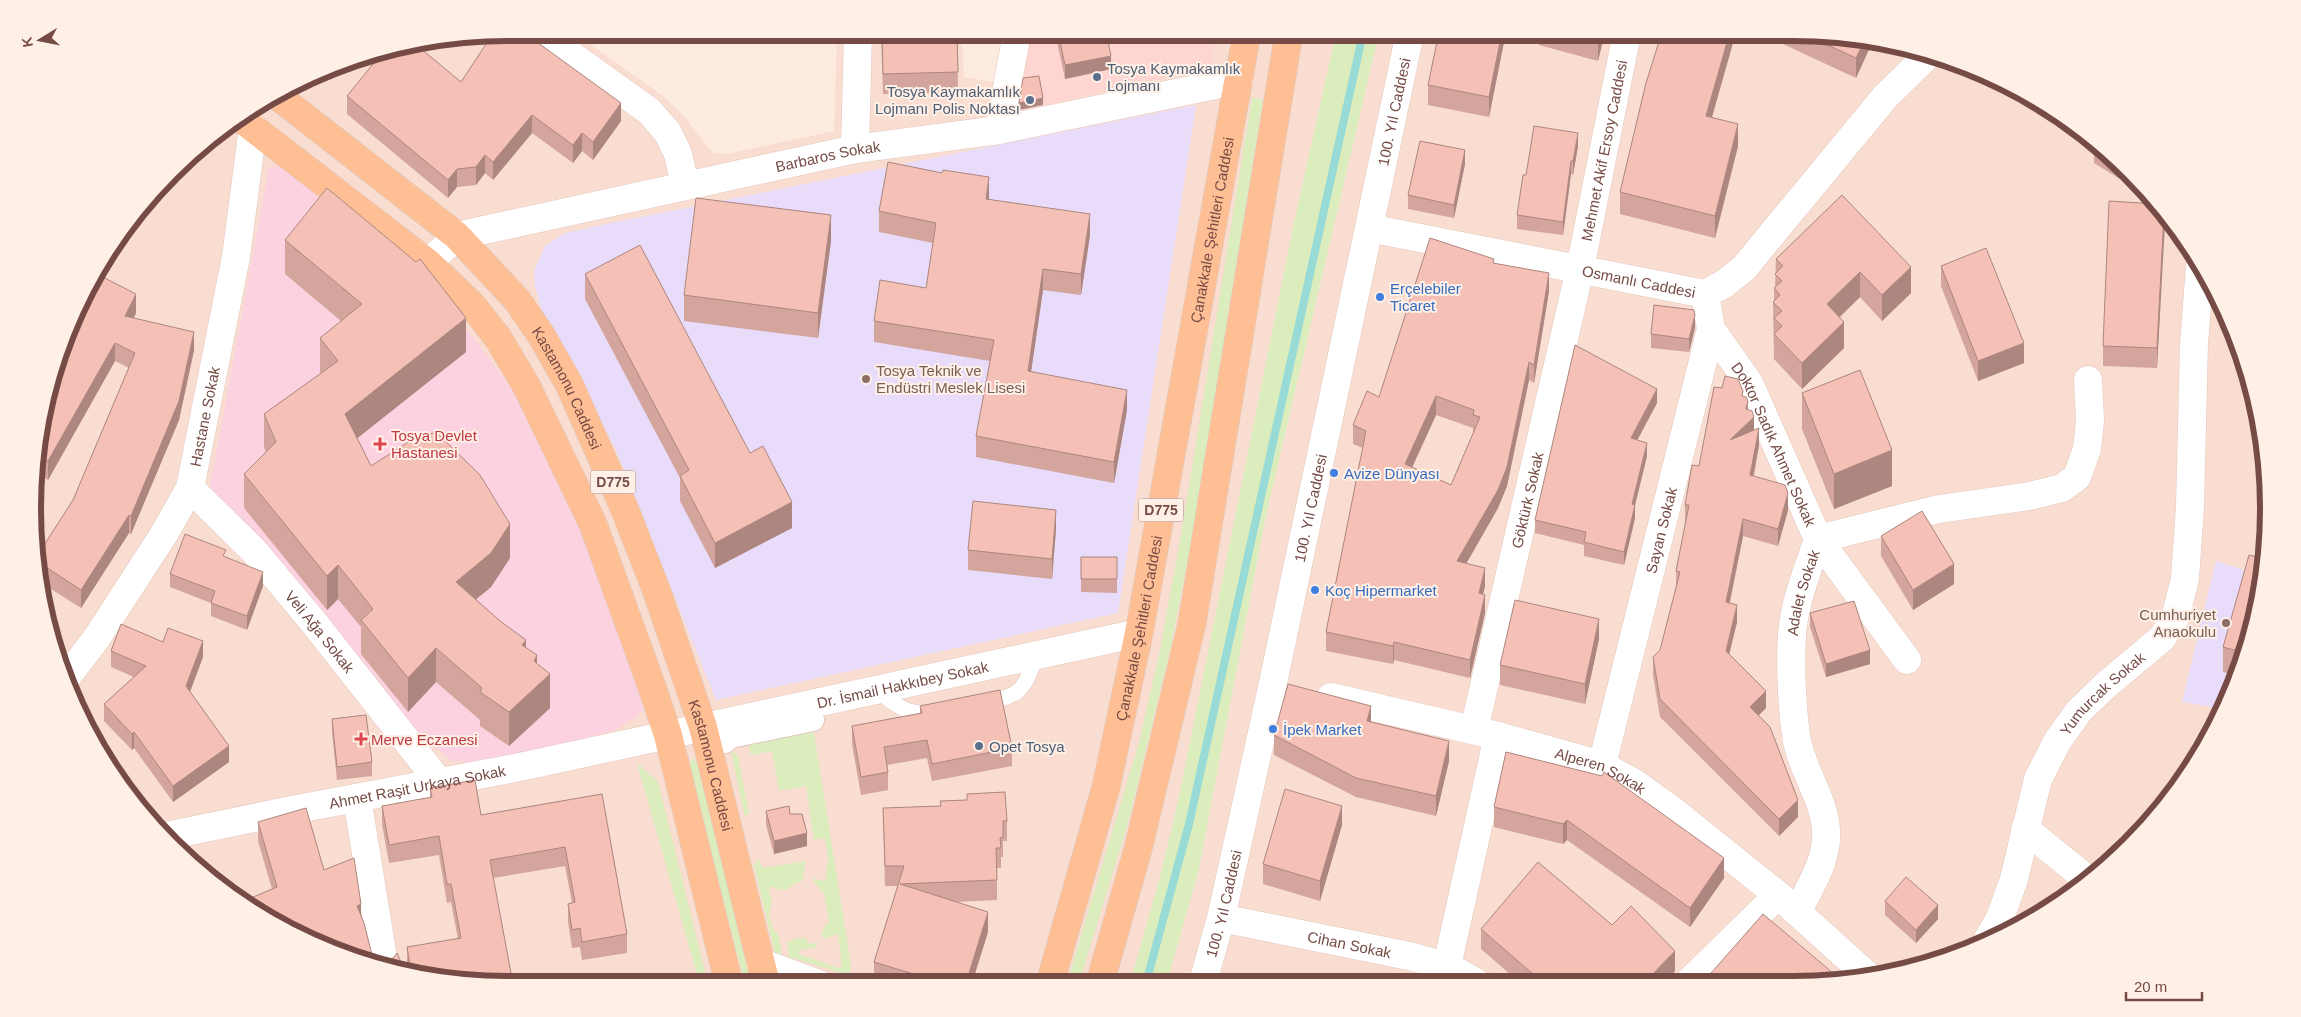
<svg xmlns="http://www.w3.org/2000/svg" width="2301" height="1017" font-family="Helvetica,sans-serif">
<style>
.residential{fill:#f8ddd0}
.commercial{fill:#ffd5d2}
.education{fill:#e8dcfa}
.medical{fill:#fcd2e1}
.green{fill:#dbecbd}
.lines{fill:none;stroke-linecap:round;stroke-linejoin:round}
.stream{stroke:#98dbd6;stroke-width:8}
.service-casing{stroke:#e4c7be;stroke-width:16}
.pedestrian-casing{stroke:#e4c7be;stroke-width:24}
.minor-casing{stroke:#e4c7be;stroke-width:29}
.tertiary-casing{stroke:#e4c7be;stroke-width:29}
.primary-casing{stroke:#d9cdcb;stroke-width:29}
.service{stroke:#fff;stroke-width:15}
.pedestrian{stroke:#fff;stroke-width:22}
.minor{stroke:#fff;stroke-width:28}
.tertiary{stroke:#fff;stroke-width:28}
.primary{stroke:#ffbf95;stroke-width:28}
.wall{fill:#d3a59c;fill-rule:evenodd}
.shaded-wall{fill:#ac867f}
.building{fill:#f5c0b5;stroke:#ac867f;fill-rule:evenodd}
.service-dot{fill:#5c6f8a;stroke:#fff0e7;stroke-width:2}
.shop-dot{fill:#3f7fe0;stroke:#fff0e7;stroke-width:2}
.education-dot{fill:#8d6e63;stroke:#fff0e7;stroke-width:2}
.health-dot{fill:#e0444e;stroke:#fff0e7;stroke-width:2}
.labels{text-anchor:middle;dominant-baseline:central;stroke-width:4;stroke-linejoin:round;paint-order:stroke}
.shield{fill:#fff0e7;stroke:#9f7c76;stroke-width:1}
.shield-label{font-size:14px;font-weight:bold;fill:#764b45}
.service-label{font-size:15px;fill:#4e5e75;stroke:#fff0e7;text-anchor:start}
.street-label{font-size:15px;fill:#764b45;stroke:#fff0e7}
.shop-label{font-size:15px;fill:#366cbe;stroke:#fff0e7;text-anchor:start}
.education-label{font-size:15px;fill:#785e54;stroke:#fff0e7;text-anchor:start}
.health-label{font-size:15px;fill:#be3a42;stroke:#fff0e7;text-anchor:start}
.rim{fill:none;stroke:#764b45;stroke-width:6}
</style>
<rect width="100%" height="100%" fill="#feebdf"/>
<!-- residential -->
<path class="residential" d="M509 33H574L663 96 682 114 713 153 727 154 834 131 837 33H962L964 77 997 83 1007 33H1336L1293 228 1179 797 1161 873 1130 983 509 984 355 959 219 886 150 822 96 747 42 601 33 508 42 416 96 271 195 150 270 96 355 58Z
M1379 33H1793L1946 58 2031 96 2107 151 2170 219 2220 298 2252 386 2267 478 2264 571 2243 662 2170 798 2082 886 1975 948 1855 980 1167 982 1198 873 1265 520Z"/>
<!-- commercial -->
<path class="commercial" d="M1027 33H1216L1211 68 1017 111Z"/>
<!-- education -->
<path class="education" d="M1196 105 1118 613 716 700 616 450 541 308 535 286 534 271 545 246 565 233 611 223Z
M2216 561 2263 576 2243 662 2218 708 2182 702Z"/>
<!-- medical -->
<path class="medical" d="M269 167H287L424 277 485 353 519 400 574 509 649 704 633 719 613 731 483 763 453 761 424 739 390 700 210 487Z"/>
<!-- green -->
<path class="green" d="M1336 33H1379L1265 520 1198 873 1167 982 1130 983 1161 873 1179 797 1293 228Z
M1252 98 1263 99 1193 531 1171 646 1128 823 1079 983H1067L1138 746 1160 650 1181 535Z
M813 727 851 965 850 972 846 974 789 957 787 943 795 939 806 938 808 944 816 943 817 948 801 949 798 954 839 968 842 967 838 934 826 938 822 937V931L829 921 824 893 813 881 814 878 823 881 826 879 828 856 825 838 814 840 806 786 779 791 772 751 751 755 748 740Z
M731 752 735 753 738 757 749 813 745 817Z
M693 758 697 763 752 984H745L690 768V762Z
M637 763 658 782 705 972 697 975Z
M758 859 763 868 806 861 802 881 795 883 787 890H779L771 886 769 890 772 902 769 916 773 929 778 934 782 955 775 953 754 865Z"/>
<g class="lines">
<!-- stream -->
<path class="stream" d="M1146 983 1189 824 1363 33"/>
<defs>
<path id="service" d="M875 690C900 706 905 717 937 711
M982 703C1023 695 1022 692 1037 655"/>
<path id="pedestrian" d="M725 742 730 737 813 720"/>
<g id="minor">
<path d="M540 33 649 111 668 133 678 154 685 185"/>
<path d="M999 130 1017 33"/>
<path id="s1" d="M428 263 457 236 855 149 999 130 1239 80"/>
<path id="s2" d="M1711 329 1749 383 1818 539 1907 660"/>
<path id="s3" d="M190 488 254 551 315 624 440 783"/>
<path id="s4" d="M69 674 96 639 164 534 190 488 236 257 253 127"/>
<path id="s5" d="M1474 730 1580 269"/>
<path id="s6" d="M1602 765 1711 329 1705 294"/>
<path d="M357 798 384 964"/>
<path d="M2025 829 2088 880"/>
<path id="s7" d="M166 836 292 810 520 767 1139 633"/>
<path id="s8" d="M1797 912C1813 882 1833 852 1824 816 1818 790 1802 767 1797 741 1792 713 1790 663 1792 635 1794 602 1808 570 1818 539L1939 509 2030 496 2062 488 2077 477 2087 449 2090 421 2088 380"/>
<path id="s9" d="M1221 918 1409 956 1447 966 1475 982"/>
<path id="s10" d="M1987 941 2000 918 2014 879 2038 779 2058 740 2079 711 2106 685 2162 638 2175 618 2185 579 2190 506 2194 343 2200 266"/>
<path d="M760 962 819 984"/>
<path d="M1447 966 1498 736"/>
<path d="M1690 981 1778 895"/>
</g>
<g id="tertiary">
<path d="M855 149 858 33"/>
<path id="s11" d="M1369 228 1705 294 1724 284 1744 268 1885 97 1928 55"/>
<path id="s12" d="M1580 269 1627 33"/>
<path id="s13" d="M1331 697 1498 736 1602 765 1636 784 1672 810 1778 895 1869 977"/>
<path id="s14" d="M1203 982 1221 918 1273 683 1410 33"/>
</g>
<g id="primary">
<path id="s15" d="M275 94 457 236 517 300 541 335 569 384 625 510 657 592 703 727 766 984"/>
<path d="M240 118 428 263 472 305 498 338 527 387 593 524 652 687 668 735 729 984"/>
<path id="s16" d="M1050 983 1106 787 1139 633 1247 33"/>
<path d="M1100 983 1138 849 1192 623 1289 33"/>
</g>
</defs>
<!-- service casing -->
<use href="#service" class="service-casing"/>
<!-- pedestrian casing -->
<use href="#pedestrian" class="pedestrian-casing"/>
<!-- minor casing -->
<use href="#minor" class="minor-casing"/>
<!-- tertiary casing -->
<use href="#tertiary" class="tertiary-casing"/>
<!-- primary casing -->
<use href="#primary" class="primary-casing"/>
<!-- service -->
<use href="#service" class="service"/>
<!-- pedestrian -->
<use href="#pedestrian" class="pedestrian"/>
<!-- minor -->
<use href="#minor" class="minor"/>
<!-- tertiary -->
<use href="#tertiary" class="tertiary"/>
<!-- primary -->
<use href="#primary" class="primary"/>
</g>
<!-- wall -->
<path class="wall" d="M881 32H957L958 92 883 94Z
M1056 32H1106L1111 69 1065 79 1056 37Z
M1439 32H1506L1489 117 1428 105V85Z
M1539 32H1605L1598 61 1539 45Z
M1736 32 1712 117 1738 146 1715 238 1620 214V192Z
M1772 32H1793L1871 45 1856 78 1772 39Z
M461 82 621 121 593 160 582 151 573 163 532 133 493 180 485 173 476 185 457 187 448 198 347 114V96Z
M2094 143 2107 151 2142 189 2141 192 2094 163Z
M1578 146 1573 175 1571 174 1563 235 1517 229V215L1526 175Z
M1465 164 1454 218 1408 209V195Z
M1842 195 1911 293 1882 321 1860 297 1840 317 1844 348 1802 389 1774 359 1773 302 1774 301V288L1775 287 1776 259Z
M989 199 1090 235 1081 295 1043 290 1031 372 1127 410 1114 483 976 457V436L990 361 874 342V321L926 288 933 243 879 232V211Z
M2165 213 2157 368 2103 366V346Z
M285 240 466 352 357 438 371 466 510 558 491 587 476 599 526 648 537 664 550 708 509 746 480 726V720L436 682 408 712 361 654V627L338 599 327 610 244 508V474L266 452 264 448V414L321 373 320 372V338L341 321 285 274Z
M831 241 818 338 684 321V295Z
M1494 263 1549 291 1534 383 1529 380 1507 486 1498 508 1466 563 1485 586 1483 594 1485 613 1470 678 1394 660 1393 664 1326 651V632L1363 448 1353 444V425L1379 397ZM1436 415 1473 428V434L1451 485 1412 467Z
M1941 266 2024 363 1978 381 1941 286Z
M585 274 750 453 792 528 715 568 680 501V478L585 299Z
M136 313 134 318 194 350 179 420 131 534 129 533 81 608 40 582 37 556 73 500 129 368 115 361 48 480 36 473 42 416Z
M1695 328 1689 352 1651 348V334Z
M1802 393 1892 486 1834 509 1802 429Z
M1743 397 1759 445 1754 476 1788 510 1778 546 1743 536 1730 603 1737 622 1729 654 1766 708 1758 716 1798 817 1779 836 1660 717 1653 675V657L1660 650 1676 588V571L1686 522H1685V505L1699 466Z
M1657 403 1637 440 1647 456 1635 505V518L1624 565 1584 556V545L1535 533V520Z
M1056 529 1052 579 968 570V550Z
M1881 536 1954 584 1913 610 1881 556Z
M226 557 263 586 247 630 211 616V603L170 587V574Z
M1081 557H1117V593L1081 592Z
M2264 571 2243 662 2236 676 2223 672V647Z
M1810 613 1870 664 1826 677 1810 627Z
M1599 639 1585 704 1500 685V665Z
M163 642 203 657 190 692 229 762 173 802 134 748 132 750 104 721V704L134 677 111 667V651Z
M920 706 1012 748V766L932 781 927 758 887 765 888 772V790L861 795 852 744V726L920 714Z
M332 719 372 762V776L337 780 332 733Z
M1371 722 1449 761 1436 816 1356 797 1274 755V735Z
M1506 752 1724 878 1690 927 1567 840 1563 844 1494 827V807Z
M430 788 481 815 602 794 627 934V953L582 960 580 947 572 948 568 922V904L572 903 565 866 493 878 513 984 407 966V947L458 939 451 902 447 903 439 855 389 863 382 824V806L430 798Z
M883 808 1007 821V841H1003V857H1001V868H997V900L955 902 988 932 972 983H880L874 981V962L898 886H885Z
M766 811 790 814 807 846 774 854 766 825Z
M258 822 324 870 361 916 372 955 378 960 403 967 355 959 272 889 258 841Z
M1342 825 1320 901 1263 884V864Z
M1885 901 1938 919 1916 943 1885 915Z
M1612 925 1675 971 1666 981H1518L1481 949V929Z"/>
<!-- shaded-wall -->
<path class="shaded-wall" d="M1502 32H1506L1489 117V97Z
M1600 32H1605L1598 61V41Z
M1730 32H1736L1706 138V116Z
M1863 44 1871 45 1856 78V58Z
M1111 56V69L1065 79V65Z
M1043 98V105L1019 110V103Z
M621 103V121L593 160V142Z
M532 115V133L493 180V162Z
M1738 124V146L1715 238V216Z
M582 133V151L573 163V145Z
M1578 133V146L1573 175V161Z
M1465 150V164L1454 218V205Z
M485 155V173L476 185V167Z
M1571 161V174L1563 235V222Z
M457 169V187L448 198V180Z
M989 177V198L986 220V199Z
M2164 213 2165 224 2157 368V348Z
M1090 214V235L1081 295V274Z
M831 215V241L818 338V313Z
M1911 267V293L1882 321V295Z
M1043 269V290L1028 392V371Z
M1860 272V297L1827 329V304Z
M1549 273V291L1534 383V365Z
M136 294V313L125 335V316Z
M1695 315V328L1689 352V339Z
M466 318V352L345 448V414Z
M1844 322V348L1802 389V363Z
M194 332V350L179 420 131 534V516Z
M115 343V361L48 480V461Z
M2024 343V363L1978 381V361Z
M1529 362V380L1507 486 1498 508 1457 580V561Z
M1657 389V403L1631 452V438Z
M1127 390V410L1114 483V462Z
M1436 396V415L1405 483V464Z
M1748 401V418L1754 417V434L1730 440 1746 409Z
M1759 428V445L1750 492V475Z
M1647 443V456L1632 517V504Z
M1892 450V486L1834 509V474Z
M1788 493V510L1778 546V529Z
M792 502V528L715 568V543Z
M1635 505V518L1624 565V552Z
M1056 510V529L1052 579V559Z
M129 515V533L81 608V590Z
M1743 519V536L1726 619V602Z
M510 524V558L491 587 456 616V582Z
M1954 564V584L1913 610V590Z
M338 565V599L327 610V576Z
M1485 568V586L1479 612V593Z
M263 572V586L247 630V616Z
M1485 595V613L1470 678V660Z
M1737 605V622L1726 668V651Z
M1599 619V639L1585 704V684Z
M526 640V674L522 645Z
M203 641V657L186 702V686Z
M1394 642V660L1393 664V646Z
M436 648V682L408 712V678Z
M1870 650V664L1826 677V664Z
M537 655V686L550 674V708L509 746V712Z
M1766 691V708L1750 724V707Z
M1371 706V726L1367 721Z
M134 732V748L132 750V734Z
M1449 741V761L1436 816V796Z
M229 746V762L173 802V786Z
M1798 800V817L1779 836V819Z
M1342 806V825L1320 901V881Z
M1567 820V840L1563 844V824Z
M807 833V846L774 854V841Z
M1724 858V878L1690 927V908Z
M361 904V923L357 906Z
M1938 905V919L1916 943V930Z
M988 912V932L972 983H966Z
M1675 951V971L1666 981H1646Z"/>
<!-- building -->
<path class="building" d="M508 32H523L621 103 593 142 582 133 573 145 532 115 493 162 485 155 476 167 457 169 448 180 347 96 382 53 419 47 461 82 492 35Z
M882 32H957L958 72 883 74Z
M1058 32H1106L1111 56 1065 65Z
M1439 32H1502L1489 97 1428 85Z
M1566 32H1600L1598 41Z
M1662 32H1730L1706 116 1738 124 1715 216 1620 192 1646 83Z
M1806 35 1863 44 1856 58Z
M1039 76 1043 98 1019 103 1023 78Z
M1534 126 1578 133 1573 161H1571L1563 222 1517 215 1523 175H1526Z
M1420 141 1465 150 1454 205 1408 195Z
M2094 142 2107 151 2094 143Z
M888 162 942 173 943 170 989 177 986 199 1090 214 1081 274 1043 269 1028 371 1127 390 1114 462 976 436 994 340 874 321 880 280 926 288 936 223 879 211Z
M327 188 416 262 420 259 466 318 345 414 371 466 410 441 436 432 480 475 510 524 491 553 456 582 500 621 526 640 522 645 537 655 534 661 550 674 509 712 480 692 482 688 436 648 408 678 361 620 373 609 338 565 327 576 244 474 276 442 264 414 338 361 320 338 362 304 285 240Z
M1842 195 1911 267 1882 295 1860 272 1827 304 1844 322 1802 363 1774 334 1782 326 1774 318 1782 311 1773 302 1780 295 1774 288 1782 281 1775 274 1783 266 1776 259Z
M696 198 831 215 818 313 684 295Z
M2109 201 2156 204 2164 213 2157 348 2103 346Z
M1430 238 1494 259 1493 263 1549 273 1534 365 1529 362 1507 467 1498 490 1457 561 1485 568 1479 593 1485 595 1470 660 1394 642 1393 646 1326 632 1366 431 1353 425 1367 391 1379 397ZM1436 396 1474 410 1473 415 1480 417 1451 485 1405 464Z
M640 245 750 453 763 446 792 502 715 543 680 476 689 470 585 274Z
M1986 248 2024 343 1978 361 1941 266Z
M95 273 136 294 125 316 194 332 179 401 131 516 129 515 81 590 38 562 37 556 73 500 135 353 115 343 48 461 38 455 42 416Z
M1654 305 1694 310 1695 315 1689 339 1651 334Z
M1575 345 1657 389 1631 438 1647 443 1632 504 1635 505 1624 552 1584 542 1586 532 1535 520Z
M1860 370 1892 450 1834 474 1802 393Z
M1725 376 1738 379 1743 391 1742 396 1746 397 1748 401 1746 409 1752 411 1754 417 1730 440 1759 428 1750 475 1785 485 1788 493 1778 529 1743 519 1726 602 1737 605 1726 651 1766 691 1750 707 1770 727 1798 800 1779 819 1660 699 1653 657 1660 650 1680 572 1676 571 1689 505H1685L1692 465 1699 466 1714 387 1722 388Z
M973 501 1056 510 1052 559 968 550Z
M1922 511 1954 564 1913 590 1881 536Z
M185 534 226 550 223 556 263 572 247 616 211 603 215 591 170 574Z
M2249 555 2265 559 2264 571 2245 653 2223 647Z
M1081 557H1117V579H1081Z
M1515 600 1599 619 1585 684 1500 665Z
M1854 601 1870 650 1826 664 1810 613Z
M121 624 163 642 168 628 203 641 186 686 229 746 173 786 134 732 132 734 104 704 146 666 111 651Z
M1288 684 1371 706 1367 721 1449 741 1436 796 1356 778 1274 735Z
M1000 690 1012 748 932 764 927 740 884 747 888 772 861 777 852 726 922 713 920 706Z
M366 715 372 762 337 767 332 719Z
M1506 752 1602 776 1604 772 1724 858 1690 908 1567 820 1563 824 1494 807Z
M475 780 481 815 602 794 627 934 582 942 580 928 572 930 568 904 575 902 565 847 490 860 513 984H508L405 967 410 965 407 947 461 938 451 884H447L439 836 389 845 382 806 432 797 430 788Z
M1285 789 1342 806 1320 881 1263 864Z
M1005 792 1007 821H1003V837L1000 838 1001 848H996L997 880 900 884 988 912 966 983H943L874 962 904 866H885L883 808 941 806 940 801 967 800V794Z
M789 806 790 814H802L807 833 774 841 766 811Z
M306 808 324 870 354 858 361 904 357 906 364 923 372 955 378 960 386 961 393 958 397 953 403 967 355 959 246 900 277 887 258 822Z
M1538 862 1612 925 1631 906 1675 951 1646 981H1541L1481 929Z
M1906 877 1938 905 1916 930 1885 901Z
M1763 914 1827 968 1840 980 1704 981Z"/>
<!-- markers -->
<g class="service-dot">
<circle cx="1097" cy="77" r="5"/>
<circle cx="1030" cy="100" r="5"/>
<circle cx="979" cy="746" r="5"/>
</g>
<g class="shop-dot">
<circle cx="1380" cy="297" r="5"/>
<circle cx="1334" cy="473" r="5"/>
<circle cx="1315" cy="590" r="5"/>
<circle cx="1273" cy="729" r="5"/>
</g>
<g class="education-dot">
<circle cx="866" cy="379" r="5"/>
<circle cx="2226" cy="623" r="5"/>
</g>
<g class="health-dot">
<path d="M377.5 436.5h5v5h5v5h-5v5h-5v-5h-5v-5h5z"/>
<path d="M358.5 731.5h5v5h5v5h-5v5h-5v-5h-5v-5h5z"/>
</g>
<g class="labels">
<!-- shield labels -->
<g class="shield">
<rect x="590.5" y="470.5" width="45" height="23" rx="4"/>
<rect x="1138.5" y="498.5" width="45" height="23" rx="4"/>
</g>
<g class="shield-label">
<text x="613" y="482">D775</text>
<text x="1161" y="510">D775</text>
</g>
<!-- service labels -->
<g class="service-label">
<text x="1107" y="68">Tosya Kaymakamlık<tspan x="1107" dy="17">Lojmanı</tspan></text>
<text x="1020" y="91" text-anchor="end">Tosya Kaymakamlık<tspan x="1020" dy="17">Lojmanı Polis Noktası</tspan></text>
<text x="989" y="746">Opet Tosya</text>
</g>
<!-- street labels -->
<g class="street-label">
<text stroke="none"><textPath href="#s14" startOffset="891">100. Yıl Caddesi</textPath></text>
<text stroke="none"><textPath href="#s12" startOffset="121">Mehmet Akif Ersoy Caddesi</textPath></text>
<text stroke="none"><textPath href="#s1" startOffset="419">Barbaros Sokak</textPath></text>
<text stroke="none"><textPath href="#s16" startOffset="771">Çanakkale Şehitleri Caddesi</textPath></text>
<text stroke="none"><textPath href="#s11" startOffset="275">Osmanlı Caddesi</textPath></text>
<text stroke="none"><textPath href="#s15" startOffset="420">Kastamonu Caddesi</textPath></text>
<text stroke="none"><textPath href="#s4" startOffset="295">Hastane Sokak</textPath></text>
<text stroke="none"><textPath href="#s2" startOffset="132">Doktor Sadık Ahmet Sokak</textPath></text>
<text stroke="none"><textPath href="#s5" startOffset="236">Göktürk Sokak</textPath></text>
<text stroke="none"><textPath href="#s14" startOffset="486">100. Yıl Caddesi</textPath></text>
<text stroke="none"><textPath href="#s6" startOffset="242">Sayan Sokak</textPath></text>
<text stroke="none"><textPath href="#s8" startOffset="332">Adalet Sokak</textPath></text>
<text stroke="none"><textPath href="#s16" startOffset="366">Çanakkale Şehitleri Caddesi</textPath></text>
<text stroke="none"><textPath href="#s3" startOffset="194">Veli Ağa Sokak</textPath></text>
<text stroke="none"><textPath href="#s7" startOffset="752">Dr. İsmail Hakkıbey Sokak</textPath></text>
<text stroke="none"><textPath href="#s10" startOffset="279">Yumurcak Sokak</textPath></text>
<text stroke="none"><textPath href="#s15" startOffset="825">Kastamonu Caddesi</textPath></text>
<text stroke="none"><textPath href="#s13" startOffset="280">Alperen Sokak</textPath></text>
<text stroke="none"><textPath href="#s7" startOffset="256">Ahmet Raşit Urkaya Sokak</textPath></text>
<text stroke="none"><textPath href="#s14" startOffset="81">100. Yıl Caddesi</textPath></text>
<text stroke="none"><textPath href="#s9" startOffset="131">Cihan Sokak</textPath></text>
</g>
<!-- shop labels -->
<g class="shop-label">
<text x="1390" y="288">Erçelebiler<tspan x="1390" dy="17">Ticaret</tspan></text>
<text x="1344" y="473">Avize Dünyası</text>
<text x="1325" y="590">Koç Hipermarket</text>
<text x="1283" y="729">İpek Market</text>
</g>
<!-- education labels -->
<g class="education-label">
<text x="876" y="370">Tosya Teknik ve<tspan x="876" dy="17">Endüstri Meslek Lisesi</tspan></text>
<text x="2216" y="614" text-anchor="end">Cumhuriyet<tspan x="2216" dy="17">Anaokulu</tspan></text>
</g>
<!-- health labels -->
<g class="health-label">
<text x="391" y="435">Tosya Devlet<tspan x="391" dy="17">Hastanesi</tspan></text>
<text x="371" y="739">Merve Eczanesi</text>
</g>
</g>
<!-- crop -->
<path d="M0 0H2301V1017H0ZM508 41H1793A467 467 0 0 1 2260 508V509A467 467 0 0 1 1793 976H508A467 467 0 0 1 41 509V508A467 467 0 0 1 508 41Z" fill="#fff0e7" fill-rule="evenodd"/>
<path class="rim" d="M508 41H1793A467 467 0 0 1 2260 508V509A467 467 0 0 1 1793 976H508A467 467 0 0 1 41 509V508A467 467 0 0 1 508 41Z"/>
<!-- north arrow -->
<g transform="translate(40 40) rotate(260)" stroke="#fff0e7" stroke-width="4" paint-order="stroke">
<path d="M0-4L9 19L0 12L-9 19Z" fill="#764b45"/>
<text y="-8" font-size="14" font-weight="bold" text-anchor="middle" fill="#764b45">K</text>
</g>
<!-- scale -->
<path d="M2126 992v8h76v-8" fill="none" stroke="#764b45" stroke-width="2.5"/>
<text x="2134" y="992" font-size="15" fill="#764b45" stroke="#fff0e7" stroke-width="4" paint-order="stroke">20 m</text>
</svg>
